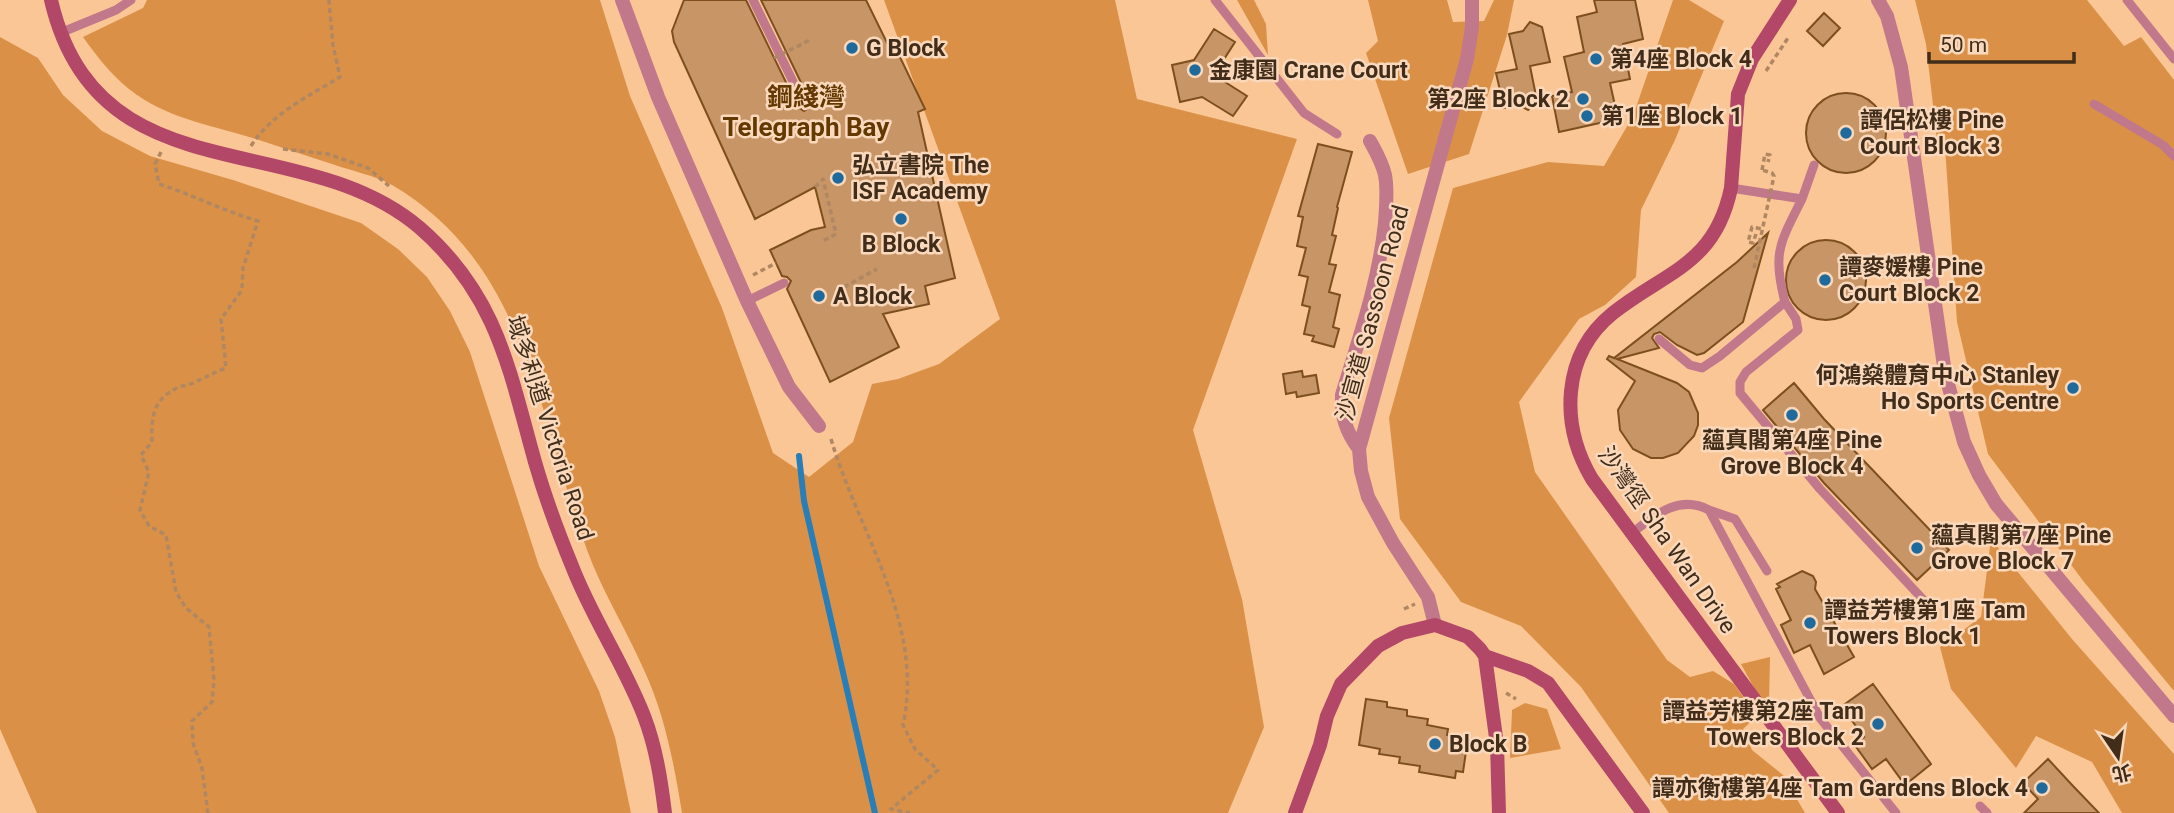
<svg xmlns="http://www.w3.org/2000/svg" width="2174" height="813" font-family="Roboto,'Noto Sans TC',sans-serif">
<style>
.green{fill:#da9147}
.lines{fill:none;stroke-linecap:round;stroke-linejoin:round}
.stream{stroke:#297eb8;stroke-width:6}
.building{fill:#c89566;stroke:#7d4f1f;stroke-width:2}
.path{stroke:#af8763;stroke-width:3.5;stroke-dasharray:5 3.5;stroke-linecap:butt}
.lane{stroke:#c1788b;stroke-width:9}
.street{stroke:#c1788b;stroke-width:14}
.secondary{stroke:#b24768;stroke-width:14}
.path-bridge{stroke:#af8763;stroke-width:3.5;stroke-dasharray:5 3.5;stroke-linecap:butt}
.poi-dot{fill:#1f6a9d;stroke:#f9d8bc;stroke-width:2.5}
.labels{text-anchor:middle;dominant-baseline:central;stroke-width:5;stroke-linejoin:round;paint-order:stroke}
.poi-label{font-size:23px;font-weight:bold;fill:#412d19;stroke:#f9d8bc;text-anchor:start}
.street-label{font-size:23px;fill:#412d19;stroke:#f9d8bc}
.quarter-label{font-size:26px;font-weight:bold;fill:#643801;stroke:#f9d8bc}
</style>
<rect width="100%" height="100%" fill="#fbc696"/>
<!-- green -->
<path class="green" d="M147 0H600L630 96 722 308 773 453 809 477 853 442 872 384 898 379 939 364 1000 319 884 0H1115L1137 99 1297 139 1193 430 1242 599 1264 727 1228 813H682C674 764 665 715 644 670 626 629 602 591 587 550 538 416 527 264 392 185 374 175 351 171 332 164 306 156 281 147 256 139 215 126 173 120 137 95 115 80 98 58 83 37L143 8Z
M1237 0H1254L1266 24 1268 55Z
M1368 0H1447L1453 22 1484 21 1494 0H1514L1507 35 1469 154 1408 174 1366 53 1378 41Z
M1673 0H1689L1724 21 1675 140 1641 210 1636 277 1605 305 1579 319 1519 402 1535 472 1667 660 1690 677 1713 671 1734 684 1757 716 1743 729 1752 750 1783 775 1805 813H1669L1581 687 1521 626 1461 602 1400 519 1389 418 1453 188 1548 162 1604 166 1633 116Z
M1915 0H2087L2124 46 2141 37 2174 80V691L2084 582 1988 454 1957 322 1945 147 1938 149 1926 44Z
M0 37 38 58 63 95 102 131 150 156 233 180 361 223 398 249 427 277 450 311 470 352 539 566 599 691 615 737 631 813H37L0 729Z
M1991 539 2072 639 2174 754V813H2122L2092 762 2036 736 2016 768 1951 689 1940 647 1981 617Z
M1770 657 1769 705 1765 708 1741 664Z
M1525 703 1547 709 1561 749 1510 758 1512 710Z"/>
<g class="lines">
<!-- stream -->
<path class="stream" d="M799 456 804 501 875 813"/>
</g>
<!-- building -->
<path class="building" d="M684 0H746L798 107 804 111 810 107V101L761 0H866L893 55 898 53 925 109 918 112 955 278 925 286 929 304 883 314 899 347 830 382 787 289 791 281 787 277 782 276 770 250 811 230 825 227 815 187 755 219 674 42 672 31Z
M1594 0H1635L1643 39 1623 44 1630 79 1610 83 1618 119 1559 132 1552 96 1572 92 1564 57 1584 52 1577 17 1597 12Z
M1824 13 1840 28 1823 46 1807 31Z
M1530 22 1542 27 1550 62 1530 66 1537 101 1528 110 1518 105 1504 108 1496 73 1517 69 1509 34 1523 31Z
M1214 29 1235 42 1214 75 1247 96 1233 116 1202 97 1180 102 1172 65 1194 60Z
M1806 133a40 40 0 1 1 80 0a40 40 0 1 1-80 0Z
M1318 144 1352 152 1337 207 1338 208 1332 235 1336 236 1329 264 1336 265 1329 292 1340 295 1333 327 1339 329 1334 347 1312 341 1314 336 1304 334 1310 307 1302 305 1308 277 1299 275 1306 248 1297 246 1303 217 1298 216Z
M1768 233 1743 322 1704 353 1697 355 1677 345 1660 332 1654 334 1652 338 1659 348 1617 359 1677 383 1689 392 1698 413V425L1694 436 1678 453 1663 458H1651L1633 449 1620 430 1618 410 1635 381 1607 359 1609 356 1614 358 1737 262Z
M1786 280a40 40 0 1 1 80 0a40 40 0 1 1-80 0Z
M1302 371 1303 377 1316 375 1319 393 1297 397 1296 392 1286 394 1283 374Z
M1794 383 1824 419 1949 550 1917 580 1824 483 1763 410Z
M1802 571 1813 576 1816 582 1815 589 1854 657 1824 674 1810 645 1794 653 1781 625 1791 620 1776 589 1780 587 1777 584Z
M1873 684 1931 764 1905 785 1886 759 1872 769 1854 744 1864 737 1844 710 1847 707 1845 704Z
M1366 699 1387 702V707L1407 710V716L1428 719 1427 725 1448 729 1447 735 1468 738 1463 772 1456 771 1455 778 1419 772 1420 766 1399 763 1400 757 1379 754 1380 749 1359 745Z
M2048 759 2073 786 2099 813H2024L2038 799 2023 783Z"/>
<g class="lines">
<!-- path -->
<path class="path" d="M1766 71 1788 38
M251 146C271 114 309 96 340 77L333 45 329 1 331 0
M283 149 328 154 368 168 389 186
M161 152 155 164 159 184C193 195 224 211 258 221L243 268 242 290 221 319 226 368C215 372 206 377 195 382 190 385 184 385 179 387 153 399 151 416 152 442L141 455 149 472 140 510 149 526 166 535 176 592 186 608 209 627 214 680 212 702 192 721 193 743 202 768 208 813
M1762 170 1765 154 1770 155 1768 162
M815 187 823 179 836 234 823 241
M1756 234 1753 243 1748 242 1752 227 1762 229
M753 275 776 263
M844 287 877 269
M831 439C859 534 925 623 903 725L915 749 938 770 891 809 910 813
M1404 609 1415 604
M1506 693 1516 699"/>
<!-- lane -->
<path class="lane" d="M753 0 804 104
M1215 0 1304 113 1337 134
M2127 0 2174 59
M60 33 116 10 131 0
M2094 104 2163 145 2174 156
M1802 199 1814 165
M747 301 784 283
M1785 302 1796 319 1798 330 1746 372 1740 382V393L1820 489 1931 608
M1659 339 1690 365 1702 368 1720 356 1785 302C1772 253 1780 243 1802 199L1731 188
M1709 510 1735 519 1767 571
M1632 533C1655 515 1679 494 1709 510L1820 718 1896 813
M1980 806 1987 813"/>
<!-- street -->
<path class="street" d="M622 0 658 97 747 301 789 387 819 426
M1878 0 1887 16 1901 67 1945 373 1964 442 1979 475 1996 504 2174 716
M1359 449C1346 432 1341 416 1342 395 1359 338 1379 282 1385 223 1386 207 1388 191 1385 175 1382 162 1376 152 1370 141
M1435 625 1428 597 1393 543 1368 497 1361 471 1359 449 1467 59 1472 27V0"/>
<!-- secondary -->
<path class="secondary" d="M51 0C97 199 300 125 420 228 497 295 509 369 535 462 545 497 558 532 572 566 592 618 624 664 644 716 656 747 661 780 665 813
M1790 0 1752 59 1738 94 1731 188C1715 265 1666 271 1613 313 1561 355 1560 425 1592 479L1838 813
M1485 656 1497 745 1499 813
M1295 813 1320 745 1327 716 1341 684 1378 646 1402 633 1435 625 1468 637 1480 649 1485 656 1528 671 1548 683 1643 813"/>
<!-- path-bridge -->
<path class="path-bridge" d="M774 58 810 40
M1754 268 1774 176 1772 173 1762 170"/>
</g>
<!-- markers -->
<g class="poi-dot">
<circle cx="852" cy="48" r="7"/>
<circle cx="1596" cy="59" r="7"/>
<circle cx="1195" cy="70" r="7"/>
<circle cx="1583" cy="99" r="7"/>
<circle cx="1587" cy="116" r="7"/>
<circle cx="1846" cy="133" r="7"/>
<circle cx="838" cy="178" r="7"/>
<circle cx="901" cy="219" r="7"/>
<circle cx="1825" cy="280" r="7"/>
<circle cx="819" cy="296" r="7"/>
<circle cx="2073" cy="388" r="7"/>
<circle cx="1792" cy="415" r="7"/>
<circle cx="1917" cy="548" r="7"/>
<circle cx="1810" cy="623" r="7"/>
<circle cx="1878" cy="724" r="7"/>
<circle cx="1435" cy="744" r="7"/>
<circle cx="2042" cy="788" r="7"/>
</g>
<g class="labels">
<!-- poi labels -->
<g class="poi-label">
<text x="866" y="48">G Block</text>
<text x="1610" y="59">第4座 Block 4</text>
<text x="1209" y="70">金康園 Crane Court</text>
<text x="1569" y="99" text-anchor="end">第2座 Block 2</text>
<text x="1601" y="116">第1座 Block 1</text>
<text x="1860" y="120">譚侶松樓 Pine<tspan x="1860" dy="26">Court Block 3</tspan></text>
<text x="852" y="165">弘立書院 The<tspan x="852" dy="26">ISF Academy</tspan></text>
<text x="901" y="244" text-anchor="middle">B Block</text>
<text x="1839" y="267">譚麥媛樓 Pine<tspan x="1839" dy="26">Court Block 2</tspan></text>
<text x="833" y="296">A Block</text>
<text x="2059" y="375" text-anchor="end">何鴻燊體育中心 Stanley<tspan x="2059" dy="26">Ho Sports Centre</tspan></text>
<text x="1792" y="440" text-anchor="middle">蘊真閣第4座 Pine<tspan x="1792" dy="26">Grove Block 4</tspan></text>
<text x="1931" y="535">蘊真閣第7座 Pine<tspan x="1931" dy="26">Grove Block 7</tspan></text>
<text x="1824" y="610">譚益芳樓第1座 Tam<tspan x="1824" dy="26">Towers Block 1</tspan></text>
<text x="1864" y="711" text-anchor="end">譚益芳樓第2座 Tam<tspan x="1864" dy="26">Towers Block 2</tspan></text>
<text x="1449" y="744">Block B</text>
<text x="2028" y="788" text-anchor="end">譚亦衡樓第4座 Tam Gardens Block 4</text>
</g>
<!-- street labels -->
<g class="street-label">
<text transform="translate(1373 313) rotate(-75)">沙宣道 Sassoon Road</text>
<text transform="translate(550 428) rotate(72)">域多利道 Victoria Road</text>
<text transform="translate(1667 540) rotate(55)">沙灣徑 Sha Wan Drive</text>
</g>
<!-- quarter labels -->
<g class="quarter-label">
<text x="806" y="97">鋼綫灣<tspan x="806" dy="30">Telegraph Bay</tspan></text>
</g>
</g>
<!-- north arrow -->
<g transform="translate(2118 757) rotate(167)" stroke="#f9d8bc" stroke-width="5" paint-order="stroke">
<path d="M0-5L12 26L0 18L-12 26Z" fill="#412d19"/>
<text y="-10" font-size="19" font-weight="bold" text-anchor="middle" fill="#412d19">北</text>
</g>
<!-- scale -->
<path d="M1929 52v10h145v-10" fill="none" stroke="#412d19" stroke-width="3.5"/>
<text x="1940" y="52" font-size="21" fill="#412d19" stroke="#f9d8bc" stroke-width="5" paint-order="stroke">50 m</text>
</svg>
